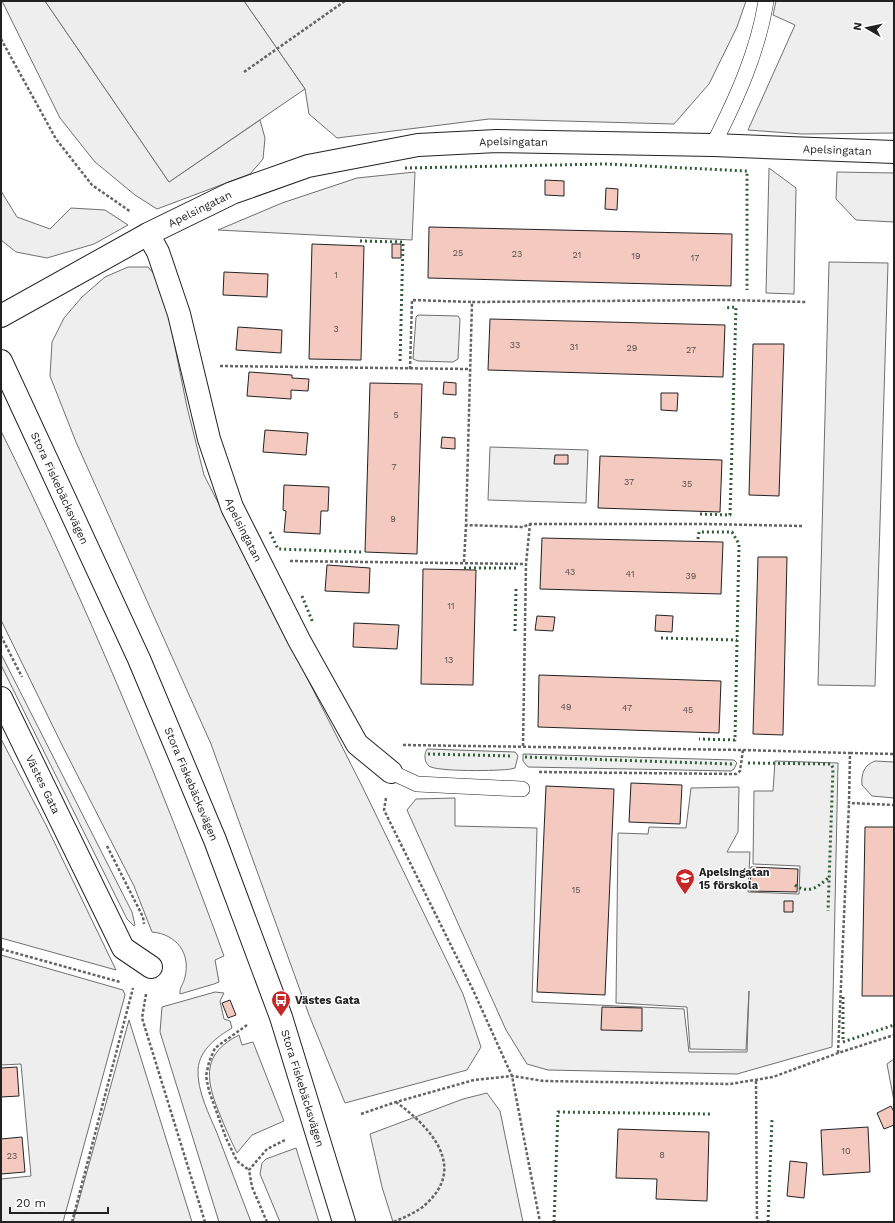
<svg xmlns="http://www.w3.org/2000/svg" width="895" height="1223" font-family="'Work Sans',sans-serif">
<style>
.green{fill:#eee;stroke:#6f6f6f}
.parking{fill:#ededed;stroke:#6f6f6f}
.building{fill:#f3c9c0;stroke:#222}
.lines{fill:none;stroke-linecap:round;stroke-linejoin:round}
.lane-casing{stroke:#222;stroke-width:16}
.street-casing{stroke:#222;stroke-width:24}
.secondary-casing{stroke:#222;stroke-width:24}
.path{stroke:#646464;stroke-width:2.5;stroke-dasharray:3 2;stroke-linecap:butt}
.lane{stroke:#fff;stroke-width:15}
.street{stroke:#fff;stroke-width:22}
.secondary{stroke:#fff;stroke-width:22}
.hedge{stroke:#2f5e38;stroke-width:3;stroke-dasharray:2 3;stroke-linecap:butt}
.labels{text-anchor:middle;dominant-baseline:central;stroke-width:3;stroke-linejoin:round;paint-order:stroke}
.number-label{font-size:9px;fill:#564c4a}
.street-label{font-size:11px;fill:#222;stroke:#fff}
.poi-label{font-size:11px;font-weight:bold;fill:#222;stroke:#fff;text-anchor:start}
</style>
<rect width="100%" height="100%" fill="#fff"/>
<!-- green -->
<path class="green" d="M2 1H45L169 182 260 120 265 138 263 159 250 174 157 209 135 195 95 162 60 118Z
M244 1H746L737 27 709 84 674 124 489 119 337 138 309 114 305 89Z
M776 1H894V133L802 134 748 130 795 25 773 15Z
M769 168 796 188 794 294 766 293Z
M415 172 412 240 218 230 282 203 357 178Z
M837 172 894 173V222L856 220 836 199Z
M1 191 17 217 50 229 71 208 105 210 128 225 94 244 47 258 16 252 1 240Z
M128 267H148L162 283 187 407 204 475 362 786 463 994 481 1047 467 1070 345 1103 309 1015 211 744 76 442 50 376 52 342 64 318 82 297 105 277Z
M418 315 458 316 460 319 458 359 453 362 418 361 413 359 416 317Z
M1 431C85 601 159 777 224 956L215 960 219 982 214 984 180 994C179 988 184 983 185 977 191 953 176 934 152 932L134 886 62 745 1 620Z
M490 447 588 450 586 503 488 500Z
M1 654 132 912 135 925 134 926 127 919 1 665Z
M1 739 46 825 116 970 1 938Z
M427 749 515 752 518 756 515 768 511 769C500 771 436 772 429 766 424 762 424 754 427 749Z
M523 754 734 760 737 763 734 769 731 771 528 767 523 761Z
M775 761 838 763 832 1047 737 1074 548 1070 527 1064 506 1030 407 810 416 799 455 798V826L537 828 532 1002 684 1009 689 1052H747L749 991 746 1050 690 1049 687 1007 616 1003 618 833 648 834 649 827 686 828 691 788 739 787 738 832 727 852H750L748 892 799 894 800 866 753 864 754 791H773Z
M875 761 894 762V798L872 796 862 785C861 774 864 765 875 761Z
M1 955 123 990 125 995 63 1222H1V1179L31 1176 21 1064 1 1065Z
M215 992 224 993 220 1001 224 1019 230 1021 232 1028C217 1037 200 1049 198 1069 197 1091 209 1114 217 1133 228 1163 240 1192 251 1222H219L160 1032 162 1007Z
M129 1020 192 1222H73Z
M239 1035 242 1045 253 1042 284 1121 252 1135 237 1153C230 1139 224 1125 218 1110 205 1077 203 1053 239 1035Z
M894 1059V1101L887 1064Z
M487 1093 500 1111 523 1222H393L382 1187 370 1134 463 1099Z
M296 1148 319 1222H280L260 1174 262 1163 266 1159Z"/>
<!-- parking -->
<path class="parking" d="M45 1H244L305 89 169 182Z
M829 262 888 263 875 686 818 685Z"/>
<!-- building -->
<path class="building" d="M545 180 564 181V196L545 195Z
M606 188 618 189 617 210 605 209Z
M429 227 732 234 731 286 428 278Z
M312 244 364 246 361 360 309 359Z
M392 244H401V258H392Z
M224 272 268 274 267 297 223 295Z
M490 319 725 325 723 377 488 370Z
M238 327 282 330 281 353 236 350Z
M753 344H784L779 496 749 495Z
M249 372 292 375V378L309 379 308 391 291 390V399L247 396Z
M444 382 456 383V395L443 394Z
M370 383 422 384 417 554 365 552Z
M661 393H678L677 411 661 410Z
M265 430 308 433 306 455 263 452Z
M442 437 455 438V449L441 448Z
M555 455H568V464H554Z
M600 456 722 460 720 512 598 508Z
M284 485 329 487 328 511H321L320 534 284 532 286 511 283 510Z
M542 538 723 542 721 594 540 589Z
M758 557H787L783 735 753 734Z
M327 565 370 568 369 593 325 591Z
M423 569 476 570 473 685 421 684Z
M656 615 673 616 672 632 655 631Z
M537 616 555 617 553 631 535 630Z
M354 623 399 625 397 649 353 647Z
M539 675 721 681 719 733 538 727Z
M631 783 682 785 680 824 629 822Z
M546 786 614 789 605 995 537 992Z
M865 827H894V996H862Z
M751 867 798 869 797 892 750 891Z
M784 901H793V912H784Z
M230 1000 236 1015 228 1018 222 1003Z
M602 1007 642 1008V1031L601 1030Z
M17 1067 19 1096 1 1097V1068Z
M891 1106 894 1112V1125L884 1129 877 1113Z
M868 1127 870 1172 823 1175 821 1130Z
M618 1129 709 1132 707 1201 656 1199 657 1179 616 1178Z
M22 1137 25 1172 1 1174V1139Z
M790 1161 807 1163 804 1198 787 1196Z"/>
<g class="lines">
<defs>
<path id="lane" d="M713 145C736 100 758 52 766 1
M391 772 417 784 522 789"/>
<g id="street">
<path id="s1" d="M148 234 158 252 179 314 209 439 232 507 299 640 357 744 391 772"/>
<path id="s2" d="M1 316 148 234 232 193 308 166 418 145 497 141 713 145 894 152"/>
<path id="s3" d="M1 698 123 948 151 967"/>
</g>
<g id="secondary">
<path id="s4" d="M1 361 139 659 215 840 281 1017 344 1222"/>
</g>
</defs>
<!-- lane casing -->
<use href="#lane" class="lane-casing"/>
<!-- street casing -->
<use href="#street" class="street-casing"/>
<!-- secondary casing -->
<use href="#secondary" class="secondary-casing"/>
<!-- path -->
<path class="path" d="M1 39 56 139 92 185 131 212
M244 72 345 1
M220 366 469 369
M410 369 412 300 472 302
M802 526 706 524H530L523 527 466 525 472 302 726 300 806 302
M290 561 526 564
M464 562 466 525
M1 636 22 677
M403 745 743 750 850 753 849 803 894 805
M523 746 526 564 530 524
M850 753 894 754
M539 772 736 774 740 771 743 750
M386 798 384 810 473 990 512 1076 540 1222
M107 846 143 917 144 924
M1 949 120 982
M146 994 142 1018 205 1222
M247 1025 215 1048 209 1062 206 1076 209 1091 226 1138 237 1161 249 1170
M838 1053 849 803
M756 1081 757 1222
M361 1114 396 1102 474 1080 512 1076 544 1081 730 1084 773 1077 838 1053 894 1035
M72 1222 133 988
M267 1222 252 1187 249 1170 267 1149 285 1140
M394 1222C404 1217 418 1212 426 1204 468 1166 429 1126 396 1102"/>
<!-- lane -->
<use href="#lane" class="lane"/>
<!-- street -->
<use href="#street" class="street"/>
<!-- secondary -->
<use href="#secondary" class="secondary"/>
<!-- hedge -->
<path class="hedge" d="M405 168 606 164 747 171V290
M360 241 403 242 400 364
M700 514 730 515 736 307 724 308
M270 532 278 549 362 552
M698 539 699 532H732L739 544 735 740 699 739
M464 568H516
M302 596 313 623
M515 631 516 588
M661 638 737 640
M428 754 513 756
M525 757 732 764
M748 763 831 764 833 768 828 911
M795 885C808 894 817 888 828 878
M843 997V1042L894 1025
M554 1222 558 1112 711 1114
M768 1222 772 1119"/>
</g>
<!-- icons -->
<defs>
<symbol id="school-pin" viewBox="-11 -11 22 30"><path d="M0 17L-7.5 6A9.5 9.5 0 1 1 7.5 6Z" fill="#c62828" stroke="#fff"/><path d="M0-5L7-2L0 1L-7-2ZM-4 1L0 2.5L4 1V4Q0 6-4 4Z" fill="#fff"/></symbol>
<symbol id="bus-pin" viewBox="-11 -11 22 30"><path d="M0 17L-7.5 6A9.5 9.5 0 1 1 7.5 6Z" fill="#c62828" stroke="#fff"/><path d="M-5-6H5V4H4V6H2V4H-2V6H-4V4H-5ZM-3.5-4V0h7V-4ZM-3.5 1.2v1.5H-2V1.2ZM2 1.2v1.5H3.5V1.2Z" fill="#fff"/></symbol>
</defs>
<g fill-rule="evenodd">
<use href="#school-pin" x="674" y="867" width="22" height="30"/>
<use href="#bus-pin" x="270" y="989" width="22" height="30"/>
</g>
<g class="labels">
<!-- number labels -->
<g class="number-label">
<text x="458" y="253">25</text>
<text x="517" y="254">23</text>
<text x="577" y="255">21</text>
<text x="636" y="256">19</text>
<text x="695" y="258">17</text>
<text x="336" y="275">1</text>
<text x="336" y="329">3</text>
<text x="515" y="345">33</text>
<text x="574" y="347">31</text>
<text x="632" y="348">29</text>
<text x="691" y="350">27</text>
<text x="396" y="415">5</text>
<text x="394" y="467">7</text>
<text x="629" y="482">37</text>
<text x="687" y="484">35</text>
<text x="393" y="519">9</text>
<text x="570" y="572">43</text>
<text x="630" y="574">41</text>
<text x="691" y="576">39</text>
<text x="451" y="606">11</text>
<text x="449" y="660">13</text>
<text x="566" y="707">49</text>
<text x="627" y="708">47</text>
<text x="688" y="710">45</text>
<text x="576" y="890">15</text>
<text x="846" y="1151">10</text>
<text x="662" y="1155">8</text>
<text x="12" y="1156">23</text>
</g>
<!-- street labels -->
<g class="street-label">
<text stroke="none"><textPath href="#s2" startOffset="550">Apelsingatan</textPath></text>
<text stroke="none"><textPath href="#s2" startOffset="874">Apelsingatan</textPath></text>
<text stroke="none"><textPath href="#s2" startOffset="226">Apelsingatan</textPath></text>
<text stroke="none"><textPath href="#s4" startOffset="140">Stora Fiskebäcksvägen</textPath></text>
<text stroke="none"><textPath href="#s1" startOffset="312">Apelsingatan</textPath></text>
<text stroke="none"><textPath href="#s3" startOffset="96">Västes Gata</textPath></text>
<text stroke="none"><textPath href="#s4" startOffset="464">Stora Fiskebäcksvägen</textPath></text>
<text stroke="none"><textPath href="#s4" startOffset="788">Stora Fiskebäcksvägen</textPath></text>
</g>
<!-- poi labels -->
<g class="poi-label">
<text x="699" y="872">Apelsingatan<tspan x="699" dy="13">15 förskola</tspan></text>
<text x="295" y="1000">Västes Gata</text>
</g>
</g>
<!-- border -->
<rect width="895" height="1223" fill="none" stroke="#222222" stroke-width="4"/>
<!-- north arrow -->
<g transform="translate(867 28) rotate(279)" stroke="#ffffff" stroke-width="3" paint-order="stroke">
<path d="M0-3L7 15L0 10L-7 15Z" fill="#222222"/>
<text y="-6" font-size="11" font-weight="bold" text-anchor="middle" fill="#222222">N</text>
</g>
<!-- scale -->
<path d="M10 1207v6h98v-6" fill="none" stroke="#222222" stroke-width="2"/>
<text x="16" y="1207" font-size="12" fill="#222222" stroke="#ffffff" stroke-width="3" paint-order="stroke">20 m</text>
</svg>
